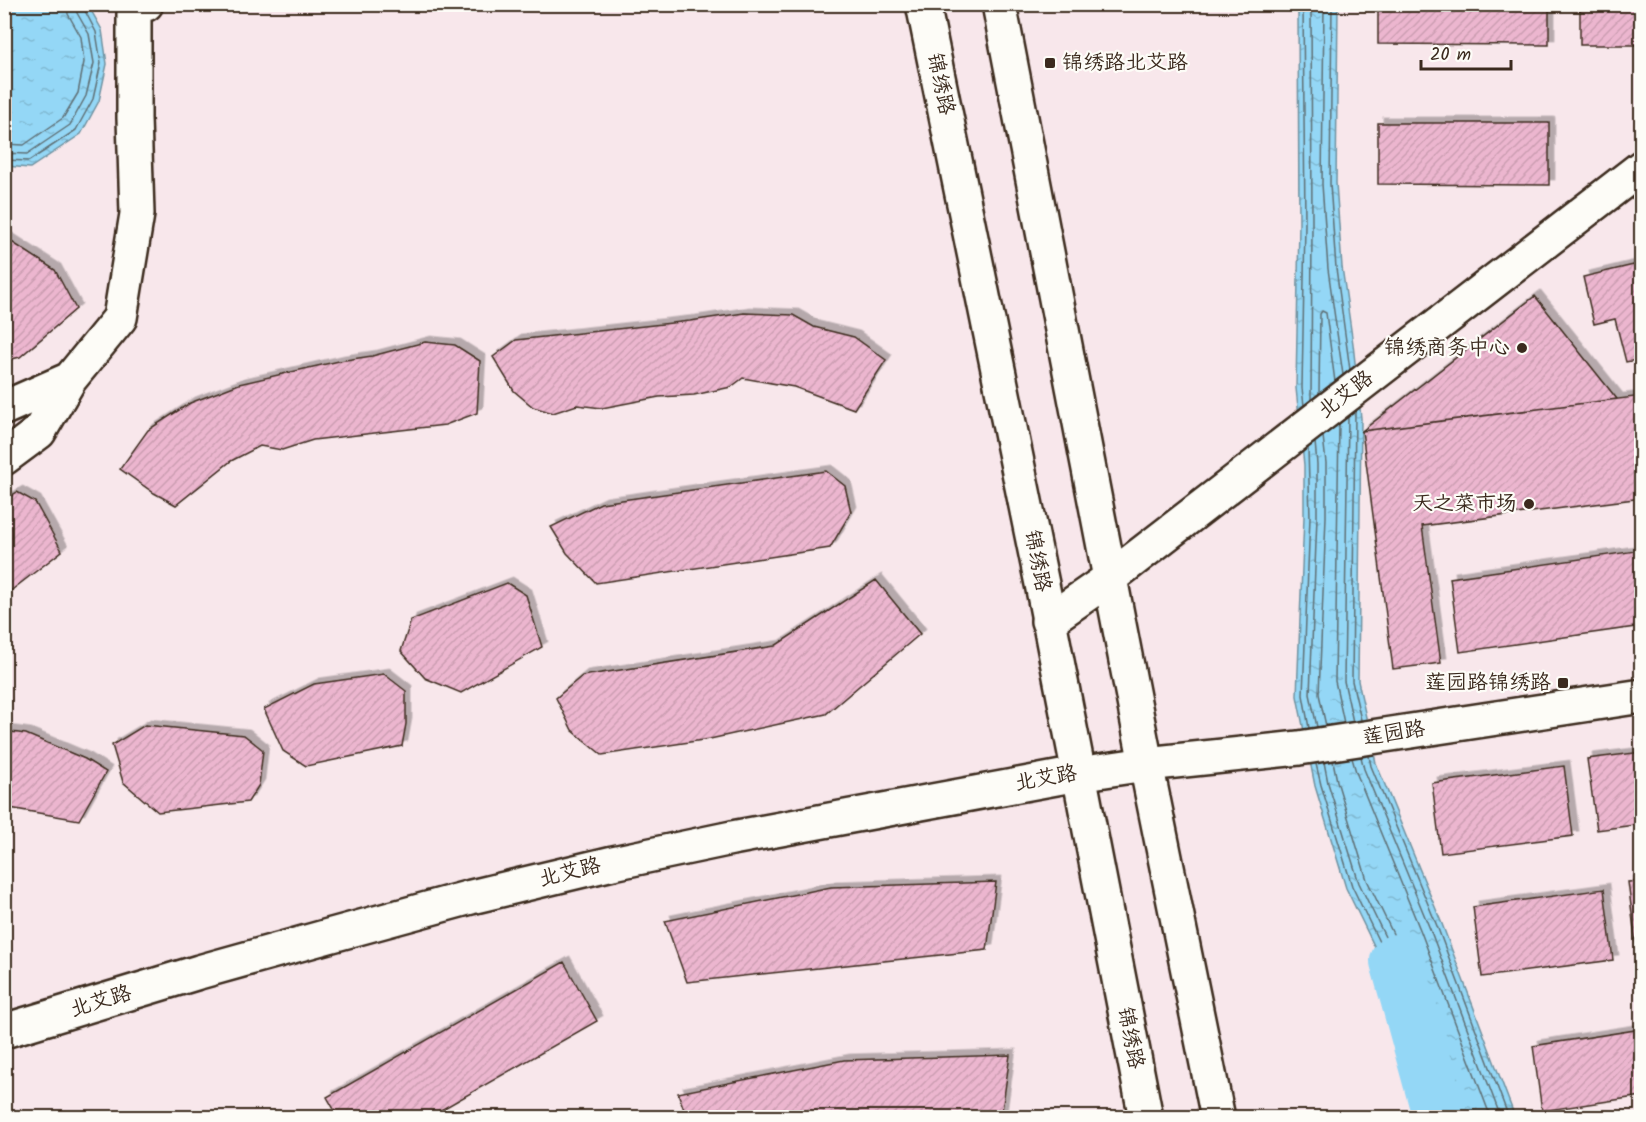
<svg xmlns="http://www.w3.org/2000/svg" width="1646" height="1122" font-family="Kalam,'LXGW WenKai TC',sans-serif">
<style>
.water{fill:url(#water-ripples);stroke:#7092a0;stroke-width:1.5}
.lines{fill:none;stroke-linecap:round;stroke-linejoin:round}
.shore{stroke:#5f6f74;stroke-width:1.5}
.river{stroke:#94d7f6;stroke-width:54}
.building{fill:url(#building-hatch);stroke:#3b2a1e;stroke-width:1.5;filter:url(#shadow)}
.minor-casing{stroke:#3b2a1e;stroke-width:38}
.major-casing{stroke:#3b2a1e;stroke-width:38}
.minor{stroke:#fdfcf7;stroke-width:33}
.major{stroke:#fdfcf7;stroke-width:33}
.poi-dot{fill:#3b2a1e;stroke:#fdfcf7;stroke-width:2}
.labels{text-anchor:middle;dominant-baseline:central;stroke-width:4.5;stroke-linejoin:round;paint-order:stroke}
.poi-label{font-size:21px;fill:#3b2a1e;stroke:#fdfcf7;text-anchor:end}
.street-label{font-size:21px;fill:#3b2a1e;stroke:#fdfcf7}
</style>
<defs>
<pattern id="water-ripples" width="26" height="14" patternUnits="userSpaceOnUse" patternTransform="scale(1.5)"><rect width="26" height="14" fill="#94d7f6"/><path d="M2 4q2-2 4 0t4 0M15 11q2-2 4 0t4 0" fill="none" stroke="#80b9d2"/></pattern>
<pattern id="building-hatch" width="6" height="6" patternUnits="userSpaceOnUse" patternTransform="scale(1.5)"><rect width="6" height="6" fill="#ecb6cf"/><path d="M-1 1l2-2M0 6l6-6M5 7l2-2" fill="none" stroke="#cb9db1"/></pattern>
<filter id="shadow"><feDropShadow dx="5.5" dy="-5.5" stdDeviation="0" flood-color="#0004"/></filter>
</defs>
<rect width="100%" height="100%" fill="#f8e7eb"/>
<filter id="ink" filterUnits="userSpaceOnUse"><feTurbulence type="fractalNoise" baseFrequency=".0167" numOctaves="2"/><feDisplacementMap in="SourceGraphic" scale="12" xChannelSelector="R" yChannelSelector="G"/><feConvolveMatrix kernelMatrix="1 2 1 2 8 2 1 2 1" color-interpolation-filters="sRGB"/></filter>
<g filter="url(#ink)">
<!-- water -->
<path class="water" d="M4 5H88L102 30 107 64 99 101 81 134 30 168 5 166Z
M1298 5H1338L1336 183 1342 267 1353 344 1361 418 1358 681 1376 763 1442 924 1515 1117H1440L1417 1034 1346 888 1315 786 1297 696 1304 517V465L1296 388 1299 224Z"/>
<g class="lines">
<!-- shore -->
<path class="shore" d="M1303 4 1305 224 1302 388 1304 406
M1324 4 1322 184 1328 269 1343 375
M1332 4 1330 184 1336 268 1350 370
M4 144 24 145 63 118 78 93 84 62 81 37 68 14 67 4
M4 153 27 154 70 125 86 96 94 63 89 34 77 13 76 4
M4 160 29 161 76 130 93 99 101 63 96 32 84 9 83 4
M1319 394 1320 314 1322 311 1326 313 1335 382
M1311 400 1312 224 1311 4
M1355 412 1352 681 1361 720
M1348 417 1344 681 1353 722
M1339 424 1335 681 1344 723
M1323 436 1326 463V517L1319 694 1326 726
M1315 442 1317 464V517L1310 694 1317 727
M1308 448 1310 517 1303 695 1309 728
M1369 756 1371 766 1437 926 1509 1118
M1361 757 1364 769 1430 929 1501 1118
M1352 758 1356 772 1421 932 1491 1118
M1333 761 1337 781 1367 880 1438 1027 1462 1118
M1324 762 1328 783 1359 883 1429 1028 1453 1118
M1316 764 1321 785 1352 886 1422 1031 1446 1118"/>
<!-- river -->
<path class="river" d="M1397 961 1440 1118"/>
</g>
<!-- building -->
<path class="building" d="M1378 4H1549V45L1378 44Z
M1580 4H1642V45H1580Z
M1378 123H1549V185L1378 184Z
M4 237 55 270 76 309 20 357 4 361Z
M1642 263V359L1626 362 1615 319 1594 324 1583 277Z
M1535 296 1617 399 1362 431Z
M744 313 793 315 814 327 854 337 886 360 854 409 794 387 743 378 731 387 694 395 659 397 602 408 577 405 553 413 533 407 514 391 493 357 516 340 690 321Z
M425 342 455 345 480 361 477 413 445 425 313 440 282 450 260 446 231 461 176 505 154 493 120 469 148 430 190 403 239 384 339 361 372 356Z
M1642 396V498L1422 526 1441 663 1393 669 1362 431Z
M826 471 845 486 851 512 830 548 596 583 567 553 551 527 601 503Z
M17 492 35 502 62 551 4 596V500Z
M1642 550V626L1460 652 1450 578Z
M876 580 920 634 826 714 710 739 602 755 572 730 556 698 582 676 775 646Z
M507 583 526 595 542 647 461 693 425 678 401 651 411 620Z
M384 674 406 691V724L402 746 306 766 283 751 264 709 314 684Z
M145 725 244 735 263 750 259 785 248 802 158 812 123 782 112 745Z
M4 731 26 734 85 759 106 772 79 820 4 807Z
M1642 752V824L1597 830 1587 759Z
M1564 766 1573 836 1441 853 1432 783Z
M1642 881V952L1637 953 1628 882Z
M996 882 987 950 687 982 665 921 831 887Z
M1604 889 1613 960 1482 977 1473 907Z
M564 962 597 1021 427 1118H339L327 1097Z
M1642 1029V1096L1542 1111 1533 1046Z
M1010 1055 1001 1118H687L678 1093 844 1060Z"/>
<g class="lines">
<defs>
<path id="minor" d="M4 408 70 379 120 318 137 214 134 118V7L146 4
M4 458 39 432 70 379
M1048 621 1110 578 1642 167
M4 1031 199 972 332 935 471 897 613 863 732 838 1078 774 1146 764 1299 748 1642 696"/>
<path id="major" d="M923 4 1042 584 1146 1118
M999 4 1146 764 1218 1118"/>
</defs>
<!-- minor casing -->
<use href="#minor" class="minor-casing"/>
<!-- major casing -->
<use href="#major" class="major-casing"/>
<!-- minor -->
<use href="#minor" class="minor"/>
<!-- major -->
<use href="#major" class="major"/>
</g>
</g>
<!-- markers -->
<g class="poi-dot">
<rect x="1044" y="57" width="12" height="12" rx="3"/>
<circle cx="1522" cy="348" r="6"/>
<circle cx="1529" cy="504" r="6"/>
<rect x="1557" y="677" width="12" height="12" rx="3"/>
</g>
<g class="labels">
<!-- poi labels -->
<g class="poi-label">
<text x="1062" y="63" text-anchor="start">锦绣路北艾路</text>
<text x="1510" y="348">锦绣商务中心</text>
<text x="1517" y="504">天之菜市场</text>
<text x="1551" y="683">莲园路锦绣路</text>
</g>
<!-- street labels -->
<g class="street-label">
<text transform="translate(940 84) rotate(78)">锦绣路</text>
<text transform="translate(1346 395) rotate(-38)">北艾路</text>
<text transform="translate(1037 561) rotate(79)">锦绣路</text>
<text transform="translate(1394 734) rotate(-9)">莲园路</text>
<text transform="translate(1046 779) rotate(-10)">北艾路</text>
<text transform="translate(570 873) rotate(-14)">北艾路</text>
<text transform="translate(101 1002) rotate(-17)">北艾路</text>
<text transform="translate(1130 1038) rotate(79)">锦绣路</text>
</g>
</g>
<!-- margin -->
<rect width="1646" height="1122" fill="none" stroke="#fdfcf7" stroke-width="24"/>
<rect x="12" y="12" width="1622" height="1098" fill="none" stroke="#3b2a1e" stroke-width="2" filter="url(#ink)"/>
<!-- scale -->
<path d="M1421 60v9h90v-9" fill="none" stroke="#3b2a1e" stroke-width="3"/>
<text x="1430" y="60" font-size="18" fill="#3b2a1e" stroke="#fdfcf7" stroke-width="4.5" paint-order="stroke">20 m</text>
</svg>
